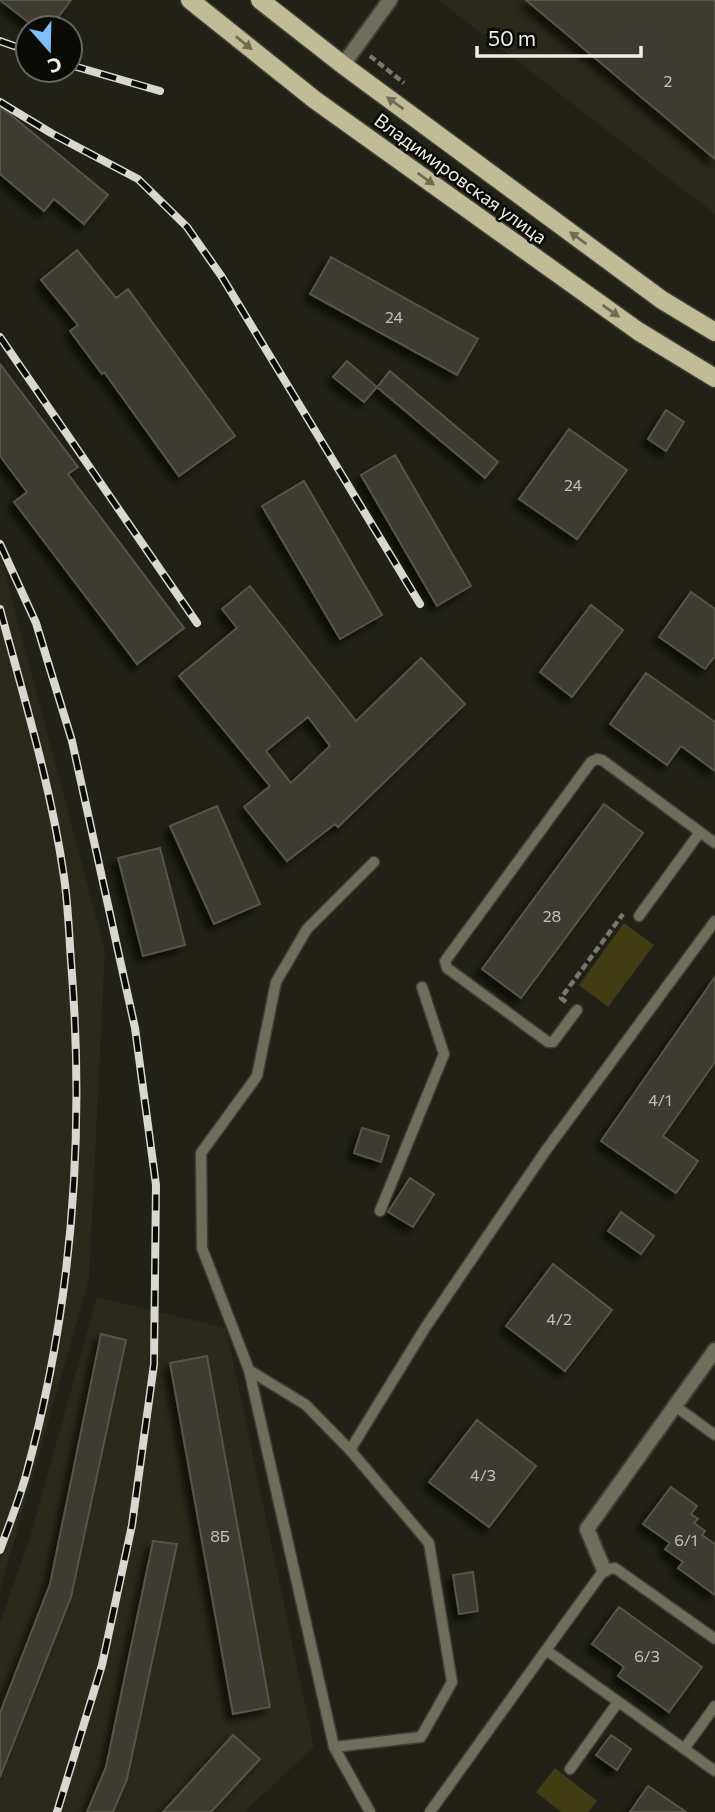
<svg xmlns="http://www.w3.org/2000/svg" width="715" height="1812" font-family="Commissioner,sans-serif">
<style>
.built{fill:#2b2919}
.green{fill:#413d12}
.building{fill:#3c3b30;stroke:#555449;stroke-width:2;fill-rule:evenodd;filter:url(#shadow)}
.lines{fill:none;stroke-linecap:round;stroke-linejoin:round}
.lane-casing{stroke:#3e3e34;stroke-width:13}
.street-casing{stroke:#3e3e34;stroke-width:18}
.primary-casing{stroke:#3e3e34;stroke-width:21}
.path{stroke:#787870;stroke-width:4.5;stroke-dasharray:7 3.5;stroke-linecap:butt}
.lane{stroke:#6f6e5b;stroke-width:10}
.street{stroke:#6f6e5b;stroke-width:14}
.primary{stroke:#c0bd96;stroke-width:18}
.rail-casing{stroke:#d8d8d0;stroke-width:8}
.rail{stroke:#0a0a06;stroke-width:5;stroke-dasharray:16;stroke-linecap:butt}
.oneway{fill:#6e6c55}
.labels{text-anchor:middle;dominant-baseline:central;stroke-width:5;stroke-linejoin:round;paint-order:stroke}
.number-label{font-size:16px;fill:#c2c2ba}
.street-label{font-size:19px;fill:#efefe8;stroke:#0a0a06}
</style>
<defs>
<filter id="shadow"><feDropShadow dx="-6" dy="6" stdDeviation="3.5" flood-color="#0009"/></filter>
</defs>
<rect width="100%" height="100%" fill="#212117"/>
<!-- built -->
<path class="built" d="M438 0H715V214Z
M0 555 105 951 89 1279 0 1590Z
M97 1297 226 1328 314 1747 244 1812H0V1623L30 1537Z"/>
<!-- green -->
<path class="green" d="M624 923 654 945 608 1007 579 985Z
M555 1768 597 1801 588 1812H561L536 1792Z"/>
<!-- building -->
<path class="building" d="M0 0H71L50 28H36Z
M526 0H715V159Z
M0 106 108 195 84 224 54 199 44 211 0 174Z
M77 250 116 298 128 289 235 436 179 476 104 372 102 374 70 331 78 325 41 280Z
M331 257 478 339 457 375 310 294Z
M347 361 377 387 364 402 333 377Z
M0 364 78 467 68 474 184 628 137 664 14 502 27 492 0 456Z
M390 371 498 462 485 478 377 387Z
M666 410 684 422 666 451 648 439Z
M569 429 627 470 577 539 519 499Z
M395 455 471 586 437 606 361 475Z
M304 481 382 615 340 639 262 506Z
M250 586 356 721 421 658 465 704 338 827 335 824 287 861 244 807 270 786 179 676 237 628 222 609ZM308 717 330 746 291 783 266 751Z
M691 592 715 609V656L705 669 659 637Z
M591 605 623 630 572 697 540 672Z
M646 673 715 722V771L681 746 667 765 610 724Z
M604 804 643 833 521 998 482 969Z
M217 806 260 904 214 924 170 826Z
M160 848 185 945 143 956 118 858Z
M715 977V1062L663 1136 698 1161 676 1193 601 1141Z
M362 1128 389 1136 381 1162 354 1153Z
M410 1178 434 1194 413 1227 388 1212Z
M621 1212 654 1236 641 1254 608 1231Z
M553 1264 612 1310 565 1371 506 1326Z
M101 1334 126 1340 71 1597 0 1777V1713L50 1584Z
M207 1356 270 1707 233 1714 170 1363Z
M477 1420 536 1466 489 1527 429 1482Z
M671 1487 697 1506 691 1514 698 1519 694 1523 705 1531 702 1535 715 1544V1595L678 1568 683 1562 665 1549 670 1543 643 1524Z
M153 1541 177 1544 127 1779 113 1812H87L106 1767Z
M473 1572 478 1611 459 1614 453 1575Z
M619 1607 702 1667 669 1712 618 1676 624 1667 592 1644Z
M233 1735 260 1759 211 1812H163Z
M611 1735 631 1749 617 1770 596 1755Z
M648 1786 686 1812H630Z"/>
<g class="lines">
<defs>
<path id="lane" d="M639 916 700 832
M577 1010 553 1042H548L447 968 445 961 591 762 597 759 602 760 715 843
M380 1211 444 1054 422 987
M249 1370 202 1248 201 1153 257 1076 276 982 307 929 374 862
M675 1406 715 1435
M350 1450 425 1328 544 1153 715 921
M546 1650 604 1570 615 1568 715 1639
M334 1747 421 1737 452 1682 429 1543 350 1450 306 1405 249 1370 334 1747 370 1812
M684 1749 715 1706
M570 1769 618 1702
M430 1812 546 1650 715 1771"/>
<path id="street" d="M343 65 390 0
M604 1570 587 1529 715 1350"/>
<path id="primary" d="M190 0 315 100 638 331 715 378
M260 0 343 65 662 300 715 332"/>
</defs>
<!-- lane casing -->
<use href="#lane" class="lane-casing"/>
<!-- street casing -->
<use href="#street" class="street-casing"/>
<!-- primary casing -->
<use href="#primary" class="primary-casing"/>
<!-- path -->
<path class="path" d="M370 56 404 83
M566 1002 561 998 623 914"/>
<!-- lane -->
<use href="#lane" class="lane"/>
<!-- street -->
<use href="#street" class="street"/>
<!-- primary -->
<use href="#primary" class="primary"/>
<defs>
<path id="rail" d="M0 41 28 51
M70 65 160 91
M0 102 51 133 138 179 187 227 222 277 420 604
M0 337 197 623
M0 544 36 623 72 741 135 1028 156 1185 154 1364 132 1525 102 1665 57 1812
M0 609C24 698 51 786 64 877 68 904 69 933 71 961 85 1133 72 1308 26 1475 19 1500 9 1525 0 1550"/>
</defs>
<!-- rail casing -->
<use href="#rail" class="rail-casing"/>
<!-- rail -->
<use href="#rail" class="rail"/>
</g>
<!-- one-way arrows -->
<defs><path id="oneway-solid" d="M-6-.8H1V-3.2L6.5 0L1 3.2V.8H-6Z" transform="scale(1.75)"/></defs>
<g class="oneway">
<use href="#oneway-solid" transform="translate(244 43) rotate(39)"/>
<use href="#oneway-solid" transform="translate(395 103) rotate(-144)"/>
<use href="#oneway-solid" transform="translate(426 179) rotate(36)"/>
<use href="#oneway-solid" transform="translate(578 238) rotate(-144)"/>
<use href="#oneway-solid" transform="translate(611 311) rotate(36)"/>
</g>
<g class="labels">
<!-- number labels -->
<g class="number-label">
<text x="668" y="80">2</text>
<text x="394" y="316">24</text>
<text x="573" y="484">24</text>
<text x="552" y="915">28</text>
<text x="660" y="1099">4/1</text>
<text x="559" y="1318">4/2</text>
<text x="483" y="1474">4/3</text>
<text x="220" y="1535">8Б</text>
<text x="686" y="1539">6/1</text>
<text x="647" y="1655">6/3</text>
</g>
<!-- street labels -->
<g class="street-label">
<text transform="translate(461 178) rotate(36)">Владимировская улица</text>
</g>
</g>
<!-- north arrow -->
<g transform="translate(49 49) rotate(160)"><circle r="33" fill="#0a0a06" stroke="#666660" stroke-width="2"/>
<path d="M0-5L12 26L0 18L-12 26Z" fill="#7ebef9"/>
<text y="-10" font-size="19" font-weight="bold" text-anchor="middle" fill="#efefe8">С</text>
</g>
<!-- scale -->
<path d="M477 46v10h164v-10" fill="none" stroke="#efefe8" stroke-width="3.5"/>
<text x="488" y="46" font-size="21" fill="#efefe8" stroke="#0a0a06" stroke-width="5" paint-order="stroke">50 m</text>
</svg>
